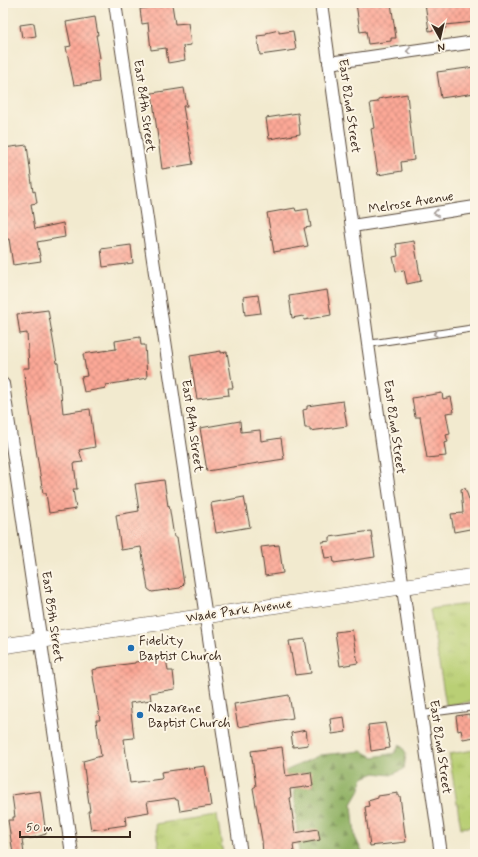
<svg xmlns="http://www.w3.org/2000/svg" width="478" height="857" font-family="Mynerve,sans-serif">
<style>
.grass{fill:url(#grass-tufts);stroke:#7a7c49}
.forest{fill:url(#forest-firs);stroke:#666e42}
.building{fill:url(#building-cross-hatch)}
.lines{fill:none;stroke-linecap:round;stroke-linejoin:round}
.service-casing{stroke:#564739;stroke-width:8}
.minor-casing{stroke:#564739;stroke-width:14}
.tertiary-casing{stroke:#564739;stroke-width:16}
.service{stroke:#fff;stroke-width:6}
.minor{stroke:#fff;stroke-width:12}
.tertiary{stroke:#fff;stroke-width:15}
.oneway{stroke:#a79f9a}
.poi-dot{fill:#1f6fb2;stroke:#fcf5e5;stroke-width:1.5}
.labels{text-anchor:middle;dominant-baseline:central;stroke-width:4;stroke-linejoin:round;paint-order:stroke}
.street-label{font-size:13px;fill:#3b2a1e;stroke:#fcf5e5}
.poi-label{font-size:13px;fill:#3b2a1e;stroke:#fcf5e5;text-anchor:start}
</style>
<defs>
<pattern id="grass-tufts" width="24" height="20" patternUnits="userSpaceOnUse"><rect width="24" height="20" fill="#b9cf74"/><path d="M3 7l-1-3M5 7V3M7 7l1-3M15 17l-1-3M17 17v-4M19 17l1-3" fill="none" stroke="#a0b264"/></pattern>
<pattern id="forest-firs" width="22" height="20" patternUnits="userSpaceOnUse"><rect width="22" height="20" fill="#92b266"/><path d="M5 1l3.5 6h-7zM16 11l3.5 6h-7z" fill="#789153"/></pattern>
<pattern id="building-cross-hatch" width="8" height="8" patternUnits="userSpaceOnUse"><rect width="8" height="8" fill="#fda997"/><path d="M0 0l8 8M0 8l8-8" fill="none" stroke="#ce8a7b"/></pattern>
</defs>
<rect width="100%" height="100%" fill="#fcf5e5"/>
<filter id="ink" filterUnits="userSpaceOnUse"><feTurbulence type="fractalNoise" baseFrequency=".025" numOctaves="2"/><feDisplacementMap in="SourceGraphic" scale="8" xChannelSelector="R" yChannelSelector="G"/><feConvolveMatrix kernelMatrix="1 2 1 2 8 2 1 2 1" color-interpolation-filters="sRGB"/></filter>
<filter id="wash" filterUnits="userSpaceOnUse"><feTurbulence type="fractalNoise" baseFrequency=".012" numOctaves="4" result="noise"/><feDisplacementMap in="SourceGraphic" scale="16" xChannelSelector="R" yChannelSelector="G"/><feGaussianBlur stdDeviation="0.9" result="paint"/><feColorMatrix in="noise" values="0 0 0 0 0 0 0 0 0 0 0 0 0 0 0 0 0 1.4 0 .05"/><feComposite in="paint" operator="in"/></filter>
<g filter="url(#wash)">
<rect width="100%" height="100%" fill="#f2eacf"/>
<!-- grass -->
<path class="grass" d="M475 603V701L446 705 430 609Z
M475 750V826L461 828 449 754Z
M217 815 223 854H160L155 824Z"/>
<!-- forest -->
<path class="forest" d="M400 744 406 753 404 769 391 775 375 773 363 778 359 792 352 804 355 837 363 854H299L294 788 283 772 320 755 362 751 373 757 395 753Z"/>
<g id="blocks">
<!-- building -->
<path class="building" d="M356 3H391L396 38H391V41L368 44 366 31 360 32Z
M425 3H475V22L445 25 446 28 429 31Z
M172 4 175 24 188 23 191 45 183 46 185 60 168 63 166 48 151 50 148 23 142 24 140 9Z
M95 17 98 35H96L100 58 97 59 99 82 74 85 66 47 71 46 66 22Z
M34 23 36 36 22 38 20 25Z
M279 30V33L293 31 296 50 260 55 257 36 266 35V33Z
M475 67V93L441 98 437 72Z
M184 88 187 106H183L193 164 162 169 152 93Z
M407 94 414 160 401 162 402 171 378 175 371 129 374 128 370 103 378 102V99Z
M298 113 300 134 269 139 266 118Z
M27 145 33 192 35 191 37 203 31 204 35 229 63 223 65 237 37 242 41 261 13 265 9 239 3 240V148Z
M295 208 296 211 308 209 311 227 304 228 308 246 274 252 267 213Z
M414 241 421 281 407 284 404 270 396 271 393 257 398 256 396 244Z
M131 245 133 263 103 267 101 249Z
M327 290 331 315 304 320 303 316 292 318 289 296Z
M258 295 261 313 245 315 243 297Z
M48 310 57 363H58L63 413 90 409 95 447 79 450 83 462 74 463 77 489H73L76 509 49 513 46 493H43L23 368H29L27 333 20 334 17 314Z
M140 337 141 345H145L147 378 106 385V388L84 392 81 377 87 376 83 354 116 349 115 341Z
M221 351V353L227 352 233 388H228L229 395 197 399 190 356Z
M442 393 443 399 451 397 454 412 446 413 450 434 446 435 448 442 444 443 446 456 427 458 420 417H415L412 398Z
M343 401 347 426 310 431V428H305L303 410 307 409V406Z
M240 421 241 432 260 430 261 441 281 438 284 459 207 471 200 428Z
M164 480 168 506 169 505 174 537H177L184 584 180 588 152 592 148 589 141 547 121 550 116 515 139 511 135 484Z
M465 488 475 516V528L454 532 451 514 463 513 461 489Z
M244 497 250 527 216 533 211 503Z
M371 531 375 557 334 563 333 557 325 558 322 542 330 541V537Z
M279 545 283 573 265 576 261 547Z
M352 630 358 663 340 666 335 632Z
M305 639 311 673 295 675 289 641Z
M166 658 168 671H173L175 689 150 693 151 700 130 703 134 738 124 739 130 783 161 779 162 778 161 772 205 766 211 806 180 811 178 800H176L175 798 147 802 149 812 125 816 126 825 91 830 88 811H90L83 761 101 756 96 720H100L92 670 97 669V668L135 663V662Z
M289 695 293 718 238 727 234 704Z
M469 714 470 718 475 717V737L463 739 461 730 458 731 456 716Z
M344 717 346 732 332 734 330 719Z
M385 723 390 748 371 751 368 725Z
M306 730 308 745 293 747 291 733Z
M282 747 286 776 311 772 313 786 290 789 291 798H290L295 833 318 829 320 840 293 845 294 852 291 854H263L262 840 253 788 256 786 251 751Z
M40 791 46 834 33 838 22 839 24 854H13L8 820H13V817H15L12 795Z
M398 793V796H400L406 842 370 846 365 807 369 806 368 801 378 798V796Z"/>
</g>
</g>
<g filter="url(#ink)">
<use href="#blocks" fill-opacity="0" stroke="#564739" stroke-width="1"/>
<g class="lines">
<defs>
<path id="service" d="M368 344 475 328
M422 714 475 707"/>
<path id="minor" d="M115 3 241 854
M321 3 368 344 441 854
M329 63 475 42
M352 226 475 207
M3 384 72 854"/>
<path id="tertiary" d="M3 646 475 576"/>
</defs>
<!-- service casing -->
<use href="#service" class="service-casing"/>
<!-- minor casing -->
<use href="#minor" class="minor-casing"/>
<!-- tertiary casing -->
<use href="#tertiary" class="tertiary-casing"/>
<!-- service -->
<use href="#service" class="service"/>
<!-- minor -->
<use href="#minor" class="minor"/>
<!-- tertiary -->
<use href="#tertiary" class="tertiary"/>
</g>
<!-- one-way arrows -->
<defs><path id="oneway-chevron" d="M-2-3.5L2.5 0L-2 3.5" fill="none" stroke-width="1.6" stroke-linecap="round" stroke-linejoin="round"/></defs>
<g class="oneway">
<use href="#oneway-chevron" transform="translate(409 51) rotate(172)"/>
<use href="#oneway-chevron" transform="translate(436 213) rotate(171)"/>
<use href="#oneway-chevron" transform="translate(436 334) rotate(172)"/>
</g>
</g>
<!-- markers -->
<g class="poi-dot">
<circle cx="131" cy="648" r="4"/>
<circle cx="140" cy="715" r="4"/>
</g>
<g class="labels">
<!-- street labels -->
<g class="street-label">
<text transform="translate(144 106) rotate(82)">East 84th Street</text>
<text transform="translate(349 106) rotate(82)">East 82nd Street</text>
<text transform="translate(411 203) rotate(-9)">Melrose Avenue</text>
<text transform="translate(192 426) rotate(82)">East 84th Street</text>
<text transform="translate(394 427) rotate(82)">East 82nd Street</text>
<text transform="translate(239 611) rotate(-8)">Wade Park Avenue</text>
<text transform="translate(52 617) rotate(82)">East 85th Street</text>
<text transform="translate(440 747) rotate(82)">East 82nd Street</text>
</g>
<!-- poi labels -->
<g class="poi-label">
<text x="139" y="641">Fidelity<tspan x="139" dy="15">Baptist Church</tspan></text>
<text x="148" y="708">Nazarene<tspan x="148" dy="15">Baptist Church</tspan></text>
</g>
</g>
<!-- margin -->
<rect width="478" height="857" fill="none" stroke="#fcf5e5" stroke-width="16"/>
<!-- north arrow -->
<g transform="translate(440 38) rotate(172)" stroke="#fcf5e5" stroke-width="3" paint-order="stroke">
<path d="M0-3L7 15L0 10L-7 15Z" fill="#3b2a1e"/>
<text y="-6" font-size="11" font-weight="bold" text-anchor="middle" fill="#3b2a1e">N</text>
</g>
<!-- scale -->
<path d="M20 831v6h110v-6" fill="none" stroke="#3b2a1e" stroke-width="2"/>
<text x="26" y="831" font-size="12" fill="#3b2a1e" stroke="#fcf5e5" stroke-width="3" paint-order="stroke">50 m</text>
</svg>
